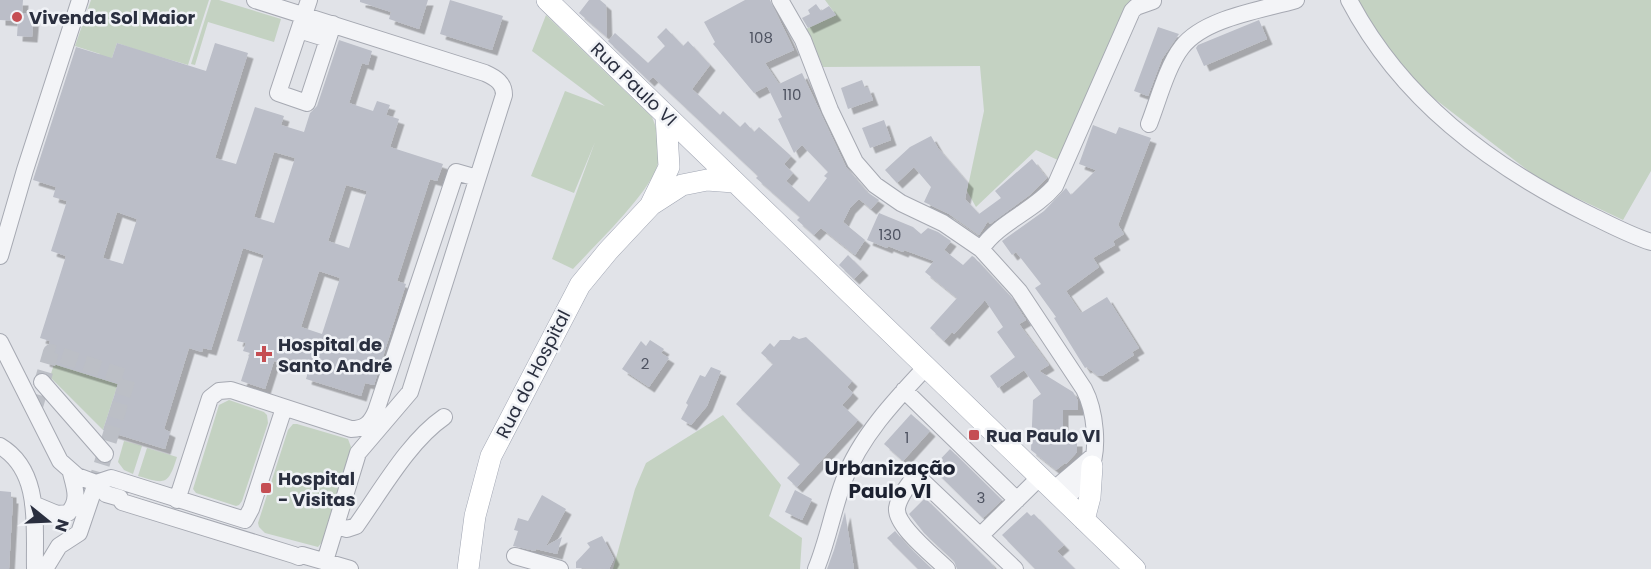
<svg xmlns="http://www.w3.org/2000/svg" width="1651" height="569" font-family="Poppins,sans-serif">
<style>
.green{fill:#c4d2c2}
.building{fill:#bbbec8;fill-rule:evenodd;filter:url(#shadow)}
.lines{fill:none;stroke-linecap:round;stroke-linejoin:round}
.minor-tunnel{stroke:#bcbfc6;stroke-width:16;stroke-dasharray:16 8;stroke-linecap:butt}
.minor-casing{stroke:#a6a9b2;stroke-width:18}
.major-casing{stroke:#a1a6b3;stroke-width:22}
.minor{stroke:#f3f4f7;stroke-width:16}
.major{stroke:#fff;stroke-width:21}
.poi-dot{fill:#c54e53;stroke:#f0f2f6;stroke-width:2}
.labels{text-anchor:middle;dominant-baseline:central;stroke-width:5;stroke-linejoin:round;paint-order:stroke}
.number-label{font-size:15px;fill:#4e5361}
.poi-label{font-size:18px;font-weight:bold;fill:#2a2f3f;stroke:#f0f2f6;text-anchor:start}
.street-label{font-size:18px;fill:#2a2f3f;stroke:#f0f2f6}
.neighbourhood-label{font-size:20px;font-weight:bold;fill:#1c2130;stroke:#f0f2f6}
</style>
<defs>
<filter id="shadow"><feDropShadow dx="5.5" dy="5.5" stdDeviation="0" flood-color="#0004"/></filter>
</defs>
<rect width="100%" height="100%" fill="#e1e3e8"/>
<!-- green -->
<path class="green" d="M91 0H209L188 65 154 55 145 85 143 52 117 43 107 73 95 70 100 54 75 46Z
M211 0H219L281 19 274 42 208 22 195 65 191 64Z
M825 0H1131L1060 161 1036 150 976 207 967 191 984 111 980 66 823 67 806 29 836 15Z
M1356 0H1651V171L1623 220 1543 182 1427 93 1397 60Z
M546 15 652 117C658 131 661 147 658 163 652 191 594 246 573 269L552 259 595 142 574 193 531 176 565 91 605 106 532 51Z
M54 364 118 384 103 430 50 377Z
M229 400 264 412 267 415 268 423 242 501 239 505 236 506 196 493 193 489 219 405Z
M723 415 781 485 769 516 802 538 800 569H613L635 489 646 463Z
M293 424H297L348 439 351 447 322 542 318 547 265 533 259 527 258 523 288 430Z
M124 441 142 446 133 474 124 470 118 462Z
M147 448 177 457C168 486 165 484 138 476Z"/>
<!-- building -->
<path class="building" d="M0 0H23L22 13 34 14 32 37 17 36 18 21 0 20Z
M360 0H428L419 29 389 19 391 12 360 2Z
M450 0 503 16 492 50 440 34Z
M589 0H600L606 5 607 37 579 13Z
M745 0H770L794 50 765 63 779 84 802 73 846 167 867 192 879 200 871 209 859 199 850 208 843 222 865 240 855 255 821 228 814 235 797 220 800 217 756 178 758 176 653 77 649 81 608 41 615 33 648 63 665 46 657 37 666 28 683 46 688 41 710 65 692 89 720 115 723 111 740 127 745 122 754 132 759 127 791 156 784 164 793 173 786 181 809 202 827 178 824 176 828 172 802 145 794 153 778 119 782 117 767 86 754 93 713 44 715 42 704 22Z
M816 4 821 11 829 6 836 15 808 28 802 18 810 14 808 10Z
M1259 20 1267 39 1204 66 1196 48 1198 45Z
M1158 27 1179 34 1162 59 1148 96 1134 91Z
M339 40 372 51 368 65 362 63 349 103 373 111 377 101 390 105 386 115 399 119 390 147 443 164 437 181 430 179 397 281 406 284 374 385 365 383 361 396 306 379 310 365 283 357 281 363 274 361 265 389 241 381 250 353 243 351 246 343 237 341 264 255 243 248 211 350 203 348 202 352 189 348 164 429 170 432 165 449 103 430 118 384 44 361 50 341 40 338 66 256 51 251 67 201 53 197 56 187 33 180 76 47 112 58 117 43 206 71 215 43 248 53 215 158 236 164 255 107 284 116 281 125 304 132 310 113 317 106ZM274 152 295 158 274 223 254 217ZM346 185 367 191 349 248 328 241ZM117 212 137 219 123 264 103 258ZM319 271 340 278 322 334 301 327Z
M862 80 865 88 868 87 873 100 848 109 841 88Z
M884 120 891 140 870 148 862 128Z
M1093 125 1116 134 1119 127 1151 138 1118 225 1124 234 1113 241 1115 245 1093 258 1099 267 1066 291 1081 313 1107 297 1139 348 1132 352 1134 355 1102 376H1098L1087 367 1085 368 1054 318 1056 317 1035 288 1041 284 1016 252 1012 255 1002 241 1044 211 1066 188 1071 195 1096 170 1079 164Z
M931 136 938 148 968 183 965 199 979 214 1001 198 995 191 1032 159 1047 178 1031 194 990 224 988 221 979 235 949 214 924 202 931 187 914 167 897 183 885 170 910 147Z
M879 213 913 227 921 234 928 228 938 232 951 241 944 250 963 265 972 256 974 257 1011 297 1026 320 1019 324 1049 365 1039 371 1073 392 1078 401V410H1063V441H1077V452L1066 464 1065 463 1056 470 1031 450 1033 400 1041 394 1024 370 998 388 990 376 1015 357 997 332 1003 327 985 300 954 334 952 332 944 341 930 328 957 298 925 272 934 261 904 250 903 252 888 246 887 248 867 240Z
M848 255 863 270 854 279 839 265Z
M793 336 799 339 806 337 852 381 847 387 853 393 842 405 858 420 797 487 787 478 800 464 736 404 773 364 761 353 770 343 774 347 780 340H790Z
M650 340 664 349 661 353 669 358 649 387 622 369 641 341 646 346Z
M711 367 721 371 707 406 691 425 681 419 688 405 686 403 700 375 705 377Z
M911 414 930 431 903 461 884 444Z
M950 449 1002 500 983 518 932 468Z
M795 490 812 499 802 520 785 512Z
M0 491 11 492V498H13L9 569H0Z
M542 495 566 509 546 546 562 537 557 554 536 549 535 551 513 546 518 531 514 530 518 518 528 521Z
M925 498 990 562 995 569H957L954 561 924 533 909 514Z
M845 512 854 569H827L834 550Z
M1027 512 1031 516 1034 514 1064 545 1057 551 1075 569H1035L1002 535Z
M895 531 909 547 932 569H918L887 538Z
M602 536 614 559 609 569 576 568V562L590 547 587 543Z"/>
<g class="lines">
<!-- minor-tunnel -->
<path class="minor-tunnel" d="M34 410 51 352 128 378 96 483"/>
<defs>
<path id="minor" d="M255 0 485 73C496 78 504 83 504 95L410 392 358 453 325 561
M309 0 278 93 307 103 333 24
M780 0 803 40 830 110 855 162 875 185 901 203 943 223 981 249 1019 291 1084 389C1095 410 1100 450 1089 472 1084 483 1073 492 1063 500
M1349 0C1401 99 1489 165 1588 214 1609 224 1629 235 1651 242
M299 30 328 39
M1149 124C1158 101 1167 66 1182 47 1204 18 1262 10 1296 0
M981 249C999 222 1034 211 1055 186L1132 11 1136 7 1153 1
M0 256 25 170 80 0
M0 342 60 461 77 476 96 483 106 494 120 498 122 502 294 555 299 557 302 555 350 569
M42 382 105 454
M904 390 1017 500
M0 446C42 471 34 527 35 569
M96 483 111 478 245 520 251 509 284 408
M1053 490 1093 456
M177 500 210 398 219 391 231 390 351 429C365 429 371 423 376 411L456 172 477 178
M33 504 57 514 68 513C80 501 75 488 71 473
M336 526 347 529 356 526C381 491 409 441 444 417
M980 536 1040 477
M515 556 560 569
M45 569 59 546 79 533 96 483
M816 569C828 540 833 509 844 480 860 437 895 400 926 367
M947 569C934 556 895 526 897 508 899 496 909 484 916 475L1015 569"/>
<path id="major" d="M547 0 1135 569
M651 204 669 167 666 116
M1084 520 1090 497 1092 466
M468 569 475 516 491 456 580 285 608 251 651 205 682 185 707 180 734 182"/>
</defs>
<!-- minor casing -->
<use href="#minor" class="minor-casing"/>
<!-- major casing -->
<use href="#major" class="major-casing"/>
<!-- minor -->
<use href="#minor" class="minor"/>
<!-- major -->
<use href="#major" class="major"/>
</g>
<!-- markers -->
<g class="poi-dot">
<circle cx="17" cy="17" r="6"/>
<path d="M261 345h6v6h6v6h-6v6h-6v-6h-6v-6h6z"/>
<rect x="968" y="429" width="12" height="12" rx="3"/>
<rect x="260" y="482" width="12" height="12" rx="3"/>
</g>
<g class="labels">
<!-- number labels -->
<g class="number-label">
<text x="761" y="37">108</text>
<text x="792" y="94">110</text>
<text x="890" y="234">130</text>
<text x="645" y="363">2</text>
<text x="907" y="437">1</text>
<text x="981" y="497">3</text>
</g>
<!-- poi labels -->
<g class="poi-label">
<text x="29" y="17">Vivenda Sol Maior</text>
<text x="278" y="344">Hospital de<tspan x="278" dy="21">Santo André</tspan></text>
<text x="986" y="435">Rua Paulo VI</text>
<text x="278" y="478">Hospital<tspan x="278" dy="21">- Visitas</tspan></text>
</g>
<!-- street labels -->
<g class="street-label">
<text transform="translate(634 84) rotate(44)">Rua Paulo VI</text>
<text transform="translate(533 374) rotate(-63)">Rua do Hospital</text>
</g>
<!-- neighbourhood labels -->
<g class="neighbourhood-label">
<text x="890" y="468">Urbanização<tspan x="890" dy="23">Paulo VI</tspan></text>
</g>
</g>
<!-- north arrow -->
<g transform="translate(48 521) rotate(108)" stroke="#f0f2f6" stroke-width="4.5" paint-order="stroke">
<path d="M0-4.5L10 22L0 15L-10 22Z" fill="#2a2f3f"/>
<text y="-9" font-size="16" font-weight="bold" text-anchor="middle" fill="#2a2f3f">N</text>
</g>
</svg>
